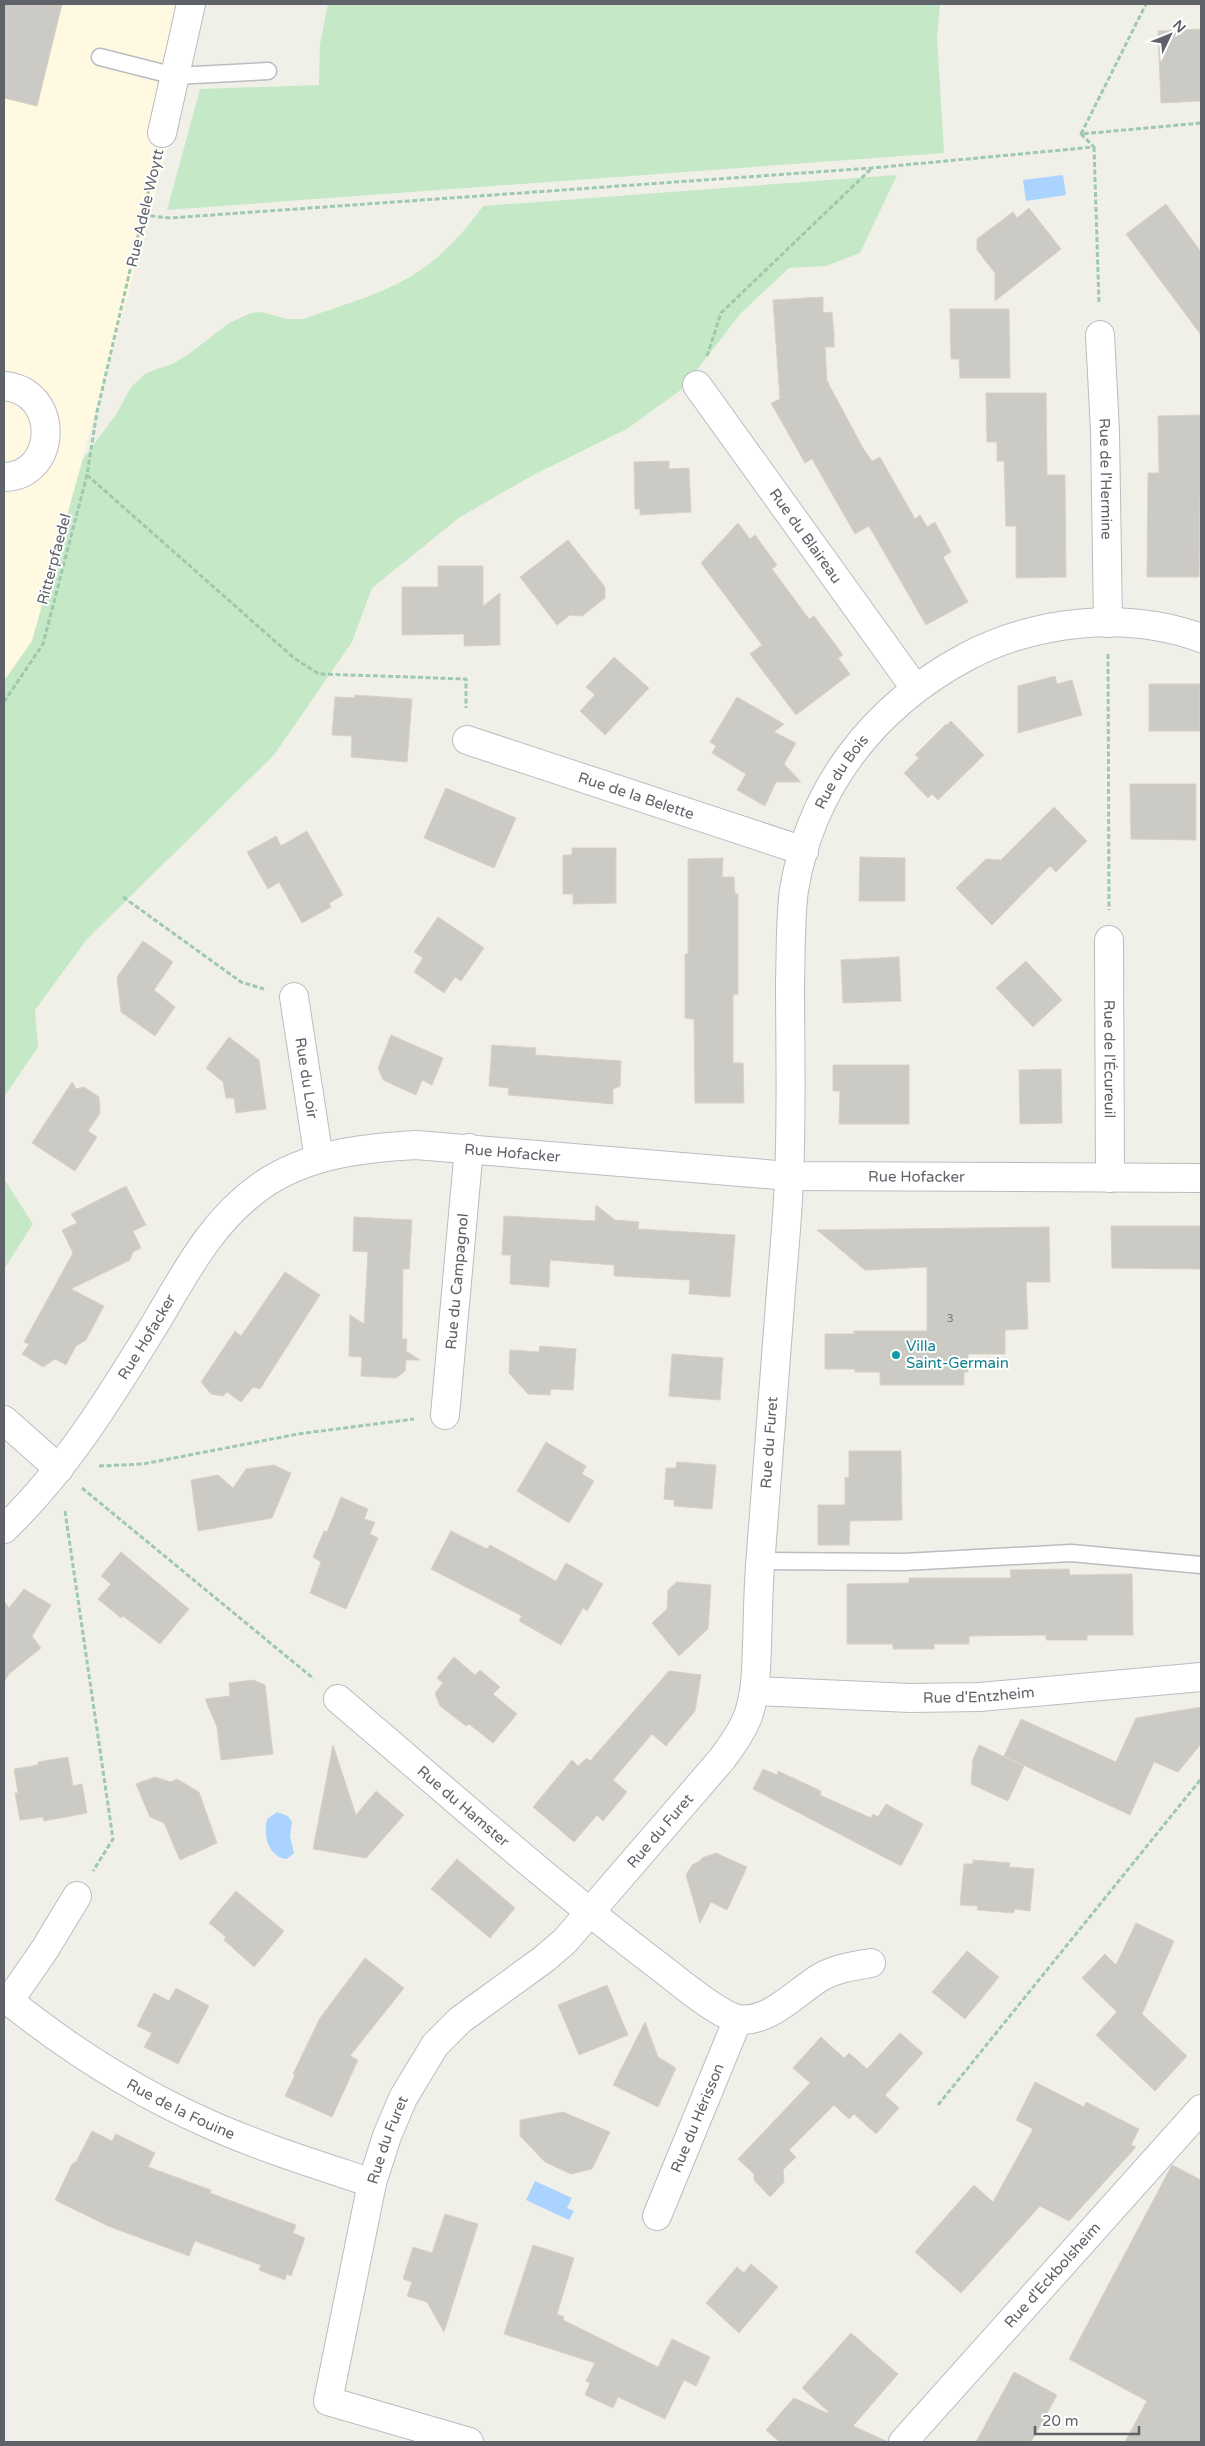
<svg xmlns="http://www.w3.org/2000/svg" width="1205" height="2446" font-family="'Varela Round',sans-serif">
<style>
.commercial{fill:#fef9e0}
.green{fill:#c5e8c7}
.water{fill:#aad3ff}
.building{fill:#cccac5;stroke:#d6d2c6}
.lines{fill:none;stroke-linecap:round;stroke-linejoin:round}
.lane-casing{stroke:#babcc1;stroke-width:19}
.street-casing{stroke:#babcc1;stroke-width:30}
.path{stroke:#9ec9ae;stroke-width:3;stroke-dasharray:5 2.5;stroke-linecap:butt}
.lane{stroke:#fff;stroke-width:16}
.street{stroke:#fff;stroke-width:28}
.culture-dot{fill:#0f9aa8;stroke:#fff;stroke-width:2}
.labels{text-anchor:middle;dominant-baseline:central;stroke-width:4;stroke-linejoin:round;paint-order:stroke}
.number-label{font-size:12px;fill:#7a7c7f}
.street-label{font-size:15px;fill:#5f6268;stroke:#fff}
.culture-label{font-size:15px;fill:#0d838f;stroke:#fff;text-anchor:start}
</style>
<rect width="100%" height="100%" fill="#f1f0e8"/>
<!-- commercial -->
<path class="commercial" d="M4 4H204L151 210 32 641 4 681Z"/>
<!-- green -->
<path class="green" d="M328 4H940L937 37 944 153 167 210 200 89 319 85 320 44Z
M897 175 860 253 826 266 789 268 741 313 682 389 627 429 535 474 460 517 372 588 352 642 274 755 87 939 35 1010 38 1047 4 1097V681L32 641 83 459 117 413 131 387 146 373 172 364 189 354 229 323 251 313 262 312 286 319H304C338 306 377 296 408 278 438 261 463 234 483 206Z
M4 1179 33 1224 4 1269Z"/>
<!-- water -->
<path class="water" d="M1063 175 1066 195 1026 201 1023 180Z
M277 1812 288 1816 292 1822 290 1836 294 1853 287 1859C268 1857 263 1835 267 1819Z
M535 2181 572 2198 567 2208 574 2211 569 2220 526 2200Z"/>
<!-- building -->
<path class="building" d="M4 4H62L37 106 4 98Z
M1201 29V101L1161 103 1158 31Z
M1166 204 1201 252V335L1126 234Z
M1029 208 1061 249 995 301V273L977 250V239L1013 212 1017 218Z
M823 297V313L832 312 834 334V347H825L827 381 864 450 872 461 880 457 915 519 920 515 927 527 935 522 951 552 943 557 968 602 926 625 869 526 855 534 812 459 805 463 771 403 780 399 773 300Z
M950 309H1009L1010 378H960L959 359H951Z
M986 393H1046L1047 475H1065L1066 577 1016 578V526H1006L1004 461H997V442H987Z
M1201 415 1199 577H1147L1148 473H1159L1158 416Z
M669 461V469L689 468 691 512 640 515V509H635L634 462Z
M738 523 750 539 755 535 777 565 772 569 809 619 814 616 843 655 838 658 850 674 796 715 750 654 762 645 701 563Z
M568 540 605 587V598L582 616 570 615 557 625 520 577Z
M438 566H483V606L500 593V645L464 646V634L402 635V587H438Z
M614 657 649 688 605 735 580 711 595 695 586 687Z
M1055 676 1057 684 1072 680 1082 715 1018 733V686Z
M1149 684H1200V731H1149Z
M355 695 412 699 407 762 351 757 352 736 332 735 335 697 354 698Z
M737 697 784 724 774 732 796 743 784 764 801 782H776L765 806 737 790 746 774 712 753 716 746 710 742Z
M951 721 984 755 938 800 932 794 928 798 904 773 919 758 915 755 946 724 947 725Z
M1130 784H1196V840L1131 839Z
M446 788 516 818 494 868 424 838Z
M1054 807 1087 841 1056 872 1050 866 992 925 956 888 986 859 1001 860Z
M307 831 343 895 329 903 331 907 302 923 279 882 268 889 247 852 276 836 281 846Z
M572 848H616V903L573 904V894H563V855H572Z
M860 857 905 858V901H859Z
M723 858 722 877H734L735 894H738V994L733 995V1063H743L744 1103H695L694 1019 685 1018V954H688V859Z
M438 917 484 948 461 981 455 977 444 993 414 972 423 958 414 952Z
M143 941 173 962 154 990 175 1007 155 1036 121 1012 117 977Z
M899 957 901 1001 843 1003 841 960Z
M1026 961 1062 1000 1033 1027 996 988Z
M391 1035 443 1058 432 1085 422 1080 416 1095 383 1080 378 1068Z
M229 1037 259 1060 266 1109 236 1113 234 1098H226L223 1082 206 1068Z
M492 1045 536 1048 535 1055 621 1061 620 1086 613 1089V1104L508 1095 509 1088 489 1086Z
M833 1065H909V1124H839L840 1091H833Z
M1061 1069 1062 1123 1020 1124 1019 1070Z
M72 1082 76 1089 84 1087 99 1097 100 1113 88 1131 97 1137 75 1171 32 1143Z
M126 1186 146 1225 133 1231 141 1248 133 1252 130 1260 71 1289 104 1306 86 1340 76 1346 66 1365 55 1359 43 1367 22 1354 29 1344 24 1342 73 1253 62 1230 77 1223 71 1214Z
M596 1205 615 1220 639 1222 638 1229 735 1235 730 1297 689 1294 690 1280 614 1276V1265L550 1260 549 1287 510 1284 511 1255H502L504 1216 595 1221Z
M354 1217 412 1220 409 1269H403L402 1339H407L406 1351 420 1360H406L405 1371 396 1378 361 1376 362 1357 349 1356 350 1315 364 1324 368 1252 353 1251Z
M1111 1226H1201V1269L1112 1268Z
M1049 1227 1050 1282H1026L1028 1329 1005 1330V1354H968V1372H964V1385H880V1372H855V1369H825V1334H854V1331H927V1267L865 1270 817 1230Z
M285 1272 320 1295 260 1389 253 1387 241 1402 227 1392 223 1396 211 1394 201 1382 235 1331 241 1336Z
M540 1346 576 1349 573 1390 551 1389 550 1395 528 1394 509 1373 510 1350 539 1352Z
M672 1354 723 1358 720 1400 669 1396Z
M546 1442 586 1466 582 1474 594 1481 569 1523 517 1491Z
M849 1451H901L902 1520 850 1521 849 1545H818V1505H845V1477L849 1478Z
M677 1462 716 1465 712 1509 674 1506V1500L664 1499 666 1468H676Z
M274 1465 291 1473 272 1518 198 1531 191 1480 218 1475 233 1488 246 1469Z
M341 1497 368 1509 364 1519 375 1522 370 1534 378 1538 346 1609 310 1593 321 1562 313 1557 324 1531 327 1532Z
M451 1531 487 1549 490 1545 556 1581 566 1563 603 1584 587 1611 583 1608 561 1645 519 1621 522 1616 431 1569Z
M121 1552 189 1609 160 1644 123 1616 121 1618 98 1599 111 1584 101 1576Z
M1069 1569 1070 1575 1132 1574 1133 1635H1087V1640H1046V1635L969 1636V1644H934V1649H893V1644H847V1584L909 1583V1578H1011L1010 1570Z
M677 1582 711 1585 708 1629 679 1656 652 1623 667 1609 668 1590Z
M24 1589 51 1605 32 1636 41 1648 9 1674 4 1682V1601L9 1608Z
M454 1657 475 1675 480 1670 500 1687 493 1694 517 1714 493 1743 469 1724 466 1726 440 1706 435 1693 443 1683 437 1678Z
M669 1671 701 1675 695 1711 666 1746 652 1734 613 1780 627 1792 603 1821 597 1815 574 1842 533 1807 572 1760 578 1766 587 1758 590 1761Z
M253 1680 265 1685 273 1754 221 1760 217 1727 205 1699 230 1696 229 1683Z
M1201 1707V1744L1178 1772 1154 1762 1130 1815 1004 1756 1021 1719 1116 1762 1136 1718Z
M333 1745 356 1815 376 1791 404 1815 366 1858 313 1849Z
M979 1745 1024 1766 1008 1801 971 1784 973 1759Z
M68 1757 73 1786 82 1784 87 1813 44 1821 43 1817 20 1820 15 1793H18L14 1769 38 1765V1762Z
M763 1769 777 1775 778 1771 821 1791 820 1795 871 1818 873 1814 878 1817 886 1804 923 1824 901 1866 753 1789Z
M155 1777 171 1782 177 1779 199 1792 217 1843 180 1860 164 1823 150 1817 136 1784Z
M716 1853 747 1867 727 1910 711 1902 700 1923 686 1875 692 1865 700 1861 702 1858Z
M457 1859 515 1908 490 1938 431 1889Z
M973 1860 1010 1863 1009 1867 1034 1869 1030 1911 1014 1909V1913L977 1910 978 1906 960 1905 964 1864H973Z
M236 1891 284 1931 254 1967 224 1940 226 1937 209 1923Z
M1136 1923 1174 1941 1142 2014 1187 2056 1155 2091 1096 2035 1117 2012 1082 1978 1105 1954 1116 1965Z
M967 1951 999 1977 965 2019 932 1992Z
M365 1958 404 1988 350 2056 358 2060 332 2117 285 2096 295 2075 293 2074 320 2018Z
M607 1985 628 2035 579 2055 558 2005Z
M176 1988 209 2006 178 2064 144 2047 152 2033 137 2026 154 1993 169 2001Z
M645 2022 658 2057 676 2068 658 2107 613 2085Z
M900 2033 923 2053 885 2095 899 2108 876 2134 854 2114 849 2119 834 2105 789 2150 796 2157 783 2170 784 2182 770 2197 754 2180V2174L738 2159 810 2083 793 2068 821 2037 844 2058 849 2053 867 2069Z
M1035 2082 1084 2107 1086 2102 1139 2129 1131 2145 1136 2147 1069 2221 1040 2206 961 2293 915 2252 974 2185 993 2202 1033 2129 1016 2120Z
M563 2112 610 2132 592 2169 571 2174 545 2162 520 2136V2120Z
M92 2131 112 2141 116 2134 155 2153 148 2167 211 2190 210 2193 296 2225 293 2233 305 2238 291 2276 287 2274 285 2280 259 2270 261 2265 195 2241 189 2256 108 2226 55 2200 72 2164 76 2162Z
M1172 2165 1201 2180V2442H1125L1147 2401 1069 2359Z
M445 2214 478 2224 444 2332 427 2302 407 2296 412 2282 403 2279 413 2247 432 2253Z
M533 2245 574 2258 557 2314 564 2317 563 2320 658 2367 672 2339 710 2357 696 2386 684 2380 665 2419 618 2397 613 2408 585 2395 590 2383 586 2381 595 2363 504 2334Z
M751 2264 778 2287 739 2333 706 2303 737 2267 744 2273Z
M851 2333 898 2374 853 2426 888 2442H780L766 2430 794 2398 827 2413 829 2412 802 2388Z
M1014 2372 1057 2395 1031 2442H976Z"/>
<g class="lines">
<defs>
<path id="lane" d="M100 57 175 76 268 71
M760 1561 904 1562 1071 1553 1201 1565"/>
<g id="street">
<path d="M162 133 191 4"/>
<path id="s1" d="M1100 335 1105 431 1108 623"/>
<path id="s2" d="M697 385 915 688"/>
<path d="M4 386C61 391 58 476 4 477"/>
<path id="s3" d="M467 740 804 851"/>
<path id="s4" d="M1109 940 1110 1178"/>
<path id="s5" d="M294 997 319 1159"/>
<path id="s6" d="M445 1415 469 1148"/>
<path d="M4 1420 59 1469"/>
<path id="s7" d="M4 1529C64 1472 109 1399 152 1329 184 1276 209 1223 261 1186 307 1154 362 1148 416 1145L789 1176 1201 1178"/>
<path id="s8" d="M755 1691 910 1698 980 1697 1201 1677"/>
<path id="s9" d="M338 1699C444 1789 549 1883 660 1967 677 1980 718 2015 738 2019 769 2024 797 1991 821 1977 837 1968 854 1966 871 1963"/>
<path id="s10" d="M4 1997C67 2048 136 2092 211 2125 263 2148 318 2165 372 2183"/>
<path d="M9 2001 45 1949 77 1896"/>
<path id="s11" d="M657 2216 738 2019"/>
<path id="s12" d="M469 2442 328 2401 372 2183 387 2136 403 2098 435 2045 460 2020 544 1959 565 1941 722 1759C732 1745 742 1732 748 1716 756 1693 756 1670 757 1646 758 1615 758 1584 761 1553 767 1470 773 1387 780 1304 783 1261 788 1218 789 1175 792 1111 790 1047 790 982 791 952 790 920 794 890 811 786 875 706 966 657 1036 620 1126 611 1201 638"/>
<path id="s13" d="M903 2442 1201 2109"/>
</g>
</defs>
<!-- lane casing -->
<use href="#lane" class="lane-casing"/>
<!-- street casing -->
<use href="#street" class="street-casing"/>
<!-- path -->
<path class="path" d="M1081 134 1146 4
M1094 147 1099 304
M143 215 170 218 872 168 1094 147 1081 134 1201 123
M707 356 721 313 872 168
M87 475 294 658 319 674 466 679V708
M1108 654 1109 910
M4 702 43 644 87 475 97 412 155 163
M123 897 241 982 264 989
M99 1466 143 1464 298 1434 414 1419
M82 1488 314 1679
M65 1511 113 1839 93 1871
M938 2105 1201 1779"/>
<!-- lane -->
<use href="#lane" class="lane"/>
<!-- street -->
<use href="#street" class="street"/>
</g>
<!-- markers -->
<circle class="culture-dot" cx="896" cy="1355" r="5"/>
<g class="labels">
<!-- number labels -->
<g class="number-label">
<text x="950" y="1318">3</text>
</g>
<!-- street labels -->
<g class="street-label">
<text transform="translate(145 208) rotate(-77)">Rue Adele Woytt</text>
<text stroke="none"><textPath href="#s1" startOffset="144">Rue de l'Hermine</textPath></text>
<text stroke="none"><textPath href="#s2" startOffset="186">Rue du Blaireau</textPath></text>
<text transform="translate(54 559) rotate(-75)">Ritterpfaedel</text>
<text stroke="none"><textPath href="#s12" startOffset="1936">Rue du Bois</textPath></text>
<text stroke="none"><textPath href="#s3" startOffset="178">Rue de la Belette</textPath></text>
<text stroke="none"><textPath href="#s4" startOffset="119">Rue de l'Écureuil</textPath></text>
<text stroke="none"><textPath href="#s5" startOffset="82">Rue du Loir</textPath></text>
<text stroke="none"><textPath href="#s7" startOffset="690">Rue Hofacker</textPath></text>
<text stroke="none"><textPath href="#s7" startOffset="1095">Rue Hofacker</textPath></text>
<text stroke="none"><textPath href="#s6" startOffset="134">Rue du Campagnol</textPath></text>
<text stroke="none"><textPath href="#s7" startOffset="240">Rue Hofacker</textPath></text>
<text stroke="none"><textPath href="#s12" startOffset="1254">Rue du Furet</textPath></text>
<text stroke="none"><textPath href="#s8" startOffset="224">Rue d'Entzheim</textPath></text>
<text stroke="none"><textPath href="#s9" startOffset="165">Rue du Hamster</textPath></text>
<text stroke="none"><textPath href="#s12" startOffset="834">Rue du Furet</textPath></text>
<text stroke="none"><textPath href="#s10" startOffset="210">Rue de la Fouine</textPath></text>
<text stroke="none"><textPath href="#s11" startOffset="106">Rue du Hérisson</textPath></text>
<text stroke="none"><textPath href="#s12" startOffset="415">Rue du Furet</textPath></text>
<text stroke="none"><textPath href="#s13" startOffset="224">Rue d'Eckbolsheim</textPath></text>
</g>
<!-- culture labels -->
<g class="culture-label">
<text x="906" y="1346">Villa<tspan x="906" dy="17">Saint-Germain</tspan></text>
</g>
</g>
<!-- border -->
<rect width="1205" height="2446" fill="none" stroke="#5f6268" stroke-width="10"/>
<!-- north arrow -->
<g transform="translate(1170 35) rotate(47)" stroke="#ffffff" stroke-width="4" paint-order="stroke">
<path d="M0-4L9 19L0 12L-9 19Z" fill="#5f6268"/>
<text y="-8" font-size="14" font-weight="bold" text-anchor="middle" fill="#5f6268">N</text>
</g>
<!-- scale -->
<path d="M1035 2426v8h104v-8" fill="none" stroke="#5f6268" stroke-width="2.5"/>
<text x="1042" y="2426" font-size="15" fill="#5f6268" stroke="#ffffff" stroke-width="4" paint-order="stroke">20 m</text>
</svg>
